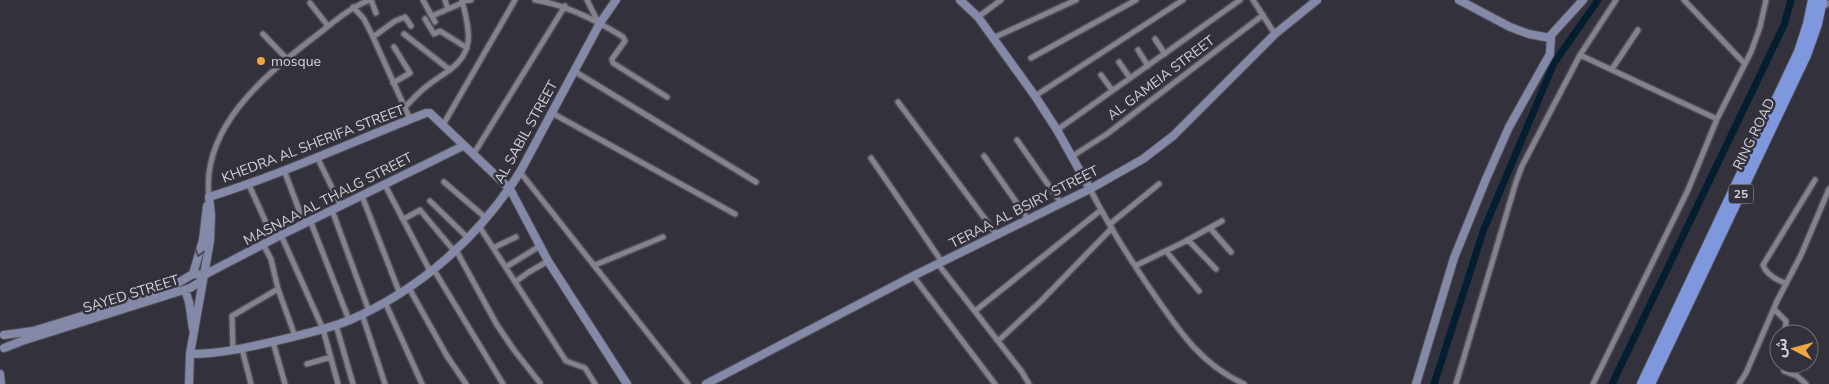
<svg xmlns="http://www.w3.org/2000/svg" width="1829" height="384" font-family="'Nunito Sans','Noto Sans Arabic',sans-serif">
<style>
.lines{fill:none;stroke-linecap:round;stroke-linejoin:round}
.canal{stroke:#021e30;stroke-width:7}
.street-casing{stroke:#4f4d55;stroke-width:8}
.secondary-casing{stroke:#4f4d55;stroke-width:10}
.highway-casing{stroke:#4f4d55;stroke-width:12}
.street{stroke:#85828f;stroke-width:5}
.secondary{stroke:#8389a6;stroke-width:8}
.highway{stroke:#7f98dd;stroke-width:10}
.oneway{stroke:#474756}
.poi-dot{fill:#efa73e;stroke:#33313b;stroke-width:2}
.labels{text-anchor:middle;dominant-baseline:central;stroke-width:5;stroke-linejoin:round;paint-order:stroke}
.shield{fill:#33313b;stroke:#a3a2aa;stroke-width:1}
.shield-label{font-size:12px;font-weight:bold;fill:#d3d2d9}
.poi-label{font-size:14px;fill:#d3d2d9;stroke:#33313b;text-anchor:start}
.street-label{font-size:14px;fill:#d3d2d9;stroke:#33313b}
</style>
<rect width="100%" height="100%" fill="#33313b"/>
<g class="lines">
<!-- canal -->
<path class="canal" d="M1434 384 1484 229 1554 63 1598 0
M1612 384 1784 25 1791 0"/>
<defs>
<path id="street" d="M371 0 376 13
M423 0 435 22
M445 0 448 9
M535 0C567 5 596 20 623 37L625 41 612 59 613 63 667 97
M587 0 598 22
M1253 0 1275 34
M1684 0 1745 64
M462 1 471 0
M310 3 328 26
M353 7 364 19 373 37 410 119
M1821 8 1829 3
M432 16 462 3
M978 17 1001 0
M425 19 434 34 440 31 467 48
M263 34 286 58
M404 34 450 70
M373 37 395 21 405 17 411 26
M993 38 1076 0
M1155 39 1165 54
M1138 50 1148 66
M1580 55 1717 119
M1031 58 1136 0
M1119 62 1130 78
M1612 69 1638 30
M574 71 756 182
M1101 75 1112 90
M393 83 410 73 394 47
M1035 96 1183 0
M898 102 997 235
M405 107C412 100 419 92 427 86 443 73 465 65 468 42 470 29 465 13 462 0
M552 113 735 214
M443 125 515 0
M1057 130 1240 0
M1017 140 1061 203
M473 155 565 6
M984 156 1028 219
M317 157 341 206
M1071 157 1107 134 1263 15
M871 158 942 262
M284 170 304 223
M520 172 688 384
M444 182 486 218
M249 185 273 238
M385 185 431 273
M1090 189C1108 224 1129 258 1151 290 1178 329 1199 363 1244 384
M362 196 400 294
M209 197C201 128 264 76 313 38 332 24 348 8 370 0
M430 201 468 238
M332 210 369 311
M404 219 420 210 455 252
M310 220 349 320
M1110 224 1159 184
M479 226 566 361 585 368 595 384
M1210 228 1231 252
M281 235 323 329 338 384
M1188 240 1216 269
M263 244 271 259 278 289 295 336
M493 248 516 237
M456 250 497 325 514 350 540 383
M1166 251 1199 291
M938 264 1022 372 1029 384
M595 265 663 237
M1135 266 1184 242 1222 221
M506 267 540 246
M434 270 503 384
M913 276 995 384
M515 282 529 272 548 261
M1785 283C1777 280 1766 274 1763 265L1815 180
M409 288 447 356 466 384
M385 302 422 384
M1774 309 1786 321 1785 334
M975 311 1101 210
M362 314 385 384
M336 325 353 384
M998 341 1041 301 1112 228
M273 342 285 384
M242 349 251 384
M233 351 232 316 278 289
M307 364 331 357
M1785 364 1784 371 1797 376 1806 384
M1456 384 1516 182 1522 166 1580 55 1616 0
M1593 384 1688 190 1717 119 1751 52 1760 27 1766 0
M1739 384 1746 373 1777 301 1801 255 1829 189"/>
<path id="secondary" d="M960 0 978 17 1035 96 1057 130 1090 189
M1459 0 1510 27 1529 34 1550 38
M209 197C283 174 354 141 426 113H430L510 189 548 261 627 384
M193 274 203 240 207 206
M204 275 281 235 463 146
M185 290 189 302 193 329
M4 335 33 331 160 292 176 284 193 274 204 275
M4 348 22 341 190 288 200 282 204 275
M190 354C221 354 250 347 280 340 304 334 328 329 350 320 421 289 479 237 520 172L600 23 616 0
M0 374 1 384
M189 384 190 354 210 241 211 215 209 197
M706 384 913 276 1090 189 1143 159 1173 136 1275 34 1317 0
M1416 384 1454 258 1486 179 1509 127 1550 54 1551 35 1583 0"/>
<path id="highway" d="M1642 384 1799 52 1808 24 1813 0
M1650 384 1806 55 1817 24 1822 0"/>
</defs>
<!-- street casing -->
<use href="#street" class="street-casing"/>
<!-- secondary casing -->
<use href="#secondary" class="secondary-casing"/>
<!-- highway casing -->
<use href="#highway" class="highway-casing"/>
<!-- street -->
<use href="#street" class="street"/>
<!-- secondary -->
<use href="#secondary" class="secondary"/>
<!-- highway -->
<use href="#highway" class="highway"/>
</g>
<!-- one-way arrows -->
<defs><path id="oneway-chevron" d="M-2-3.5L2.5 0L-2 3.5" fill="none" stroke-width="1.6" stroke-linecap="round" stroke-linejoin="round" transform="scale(1.25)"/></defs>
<use class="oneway" href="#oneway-chevron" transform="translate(199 253) rotate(105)"/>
<!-- markers -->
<circle class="poi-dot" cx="261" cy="61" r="5"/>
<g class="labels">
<!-- shield labels -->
<rect class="shield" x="1728.5" y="184.5" width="25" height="19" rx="4"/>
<g class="shield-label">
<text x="1741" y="194">25</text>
</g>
<!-- poi labels -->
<g class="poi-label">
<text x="271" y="61">mosque</text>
</g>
<!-- street labels -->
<g class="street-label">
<text transform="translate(1161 78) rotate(-37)">AL GAMEIA STREET</text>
<text transform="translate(526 132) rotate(-61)">AL SABIL STREET</text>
<text transform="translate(1754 134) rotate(-64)">RING ROAD</text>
<text transform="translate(313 144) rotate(-21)">KHEDRA AL SHERIFA STREET</text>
<text transform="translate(328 199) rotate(-27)">MASNAA AL THALG STREET</text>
<text transform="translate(1024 207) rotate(-27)">TERAA AL BSIRY STREET</text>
<text transform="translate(131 294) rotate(-17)">SAYED STREET</text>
</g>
</g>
<!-- north arrow -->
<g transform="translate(1794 349) rotate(276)"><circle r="24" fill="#33313b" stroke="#73717a"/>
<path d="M0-4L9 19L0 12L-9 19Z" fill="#efa73e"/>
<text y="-8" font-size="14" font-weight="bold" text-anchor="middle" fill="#d3d2d9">ش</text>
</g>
</svg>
